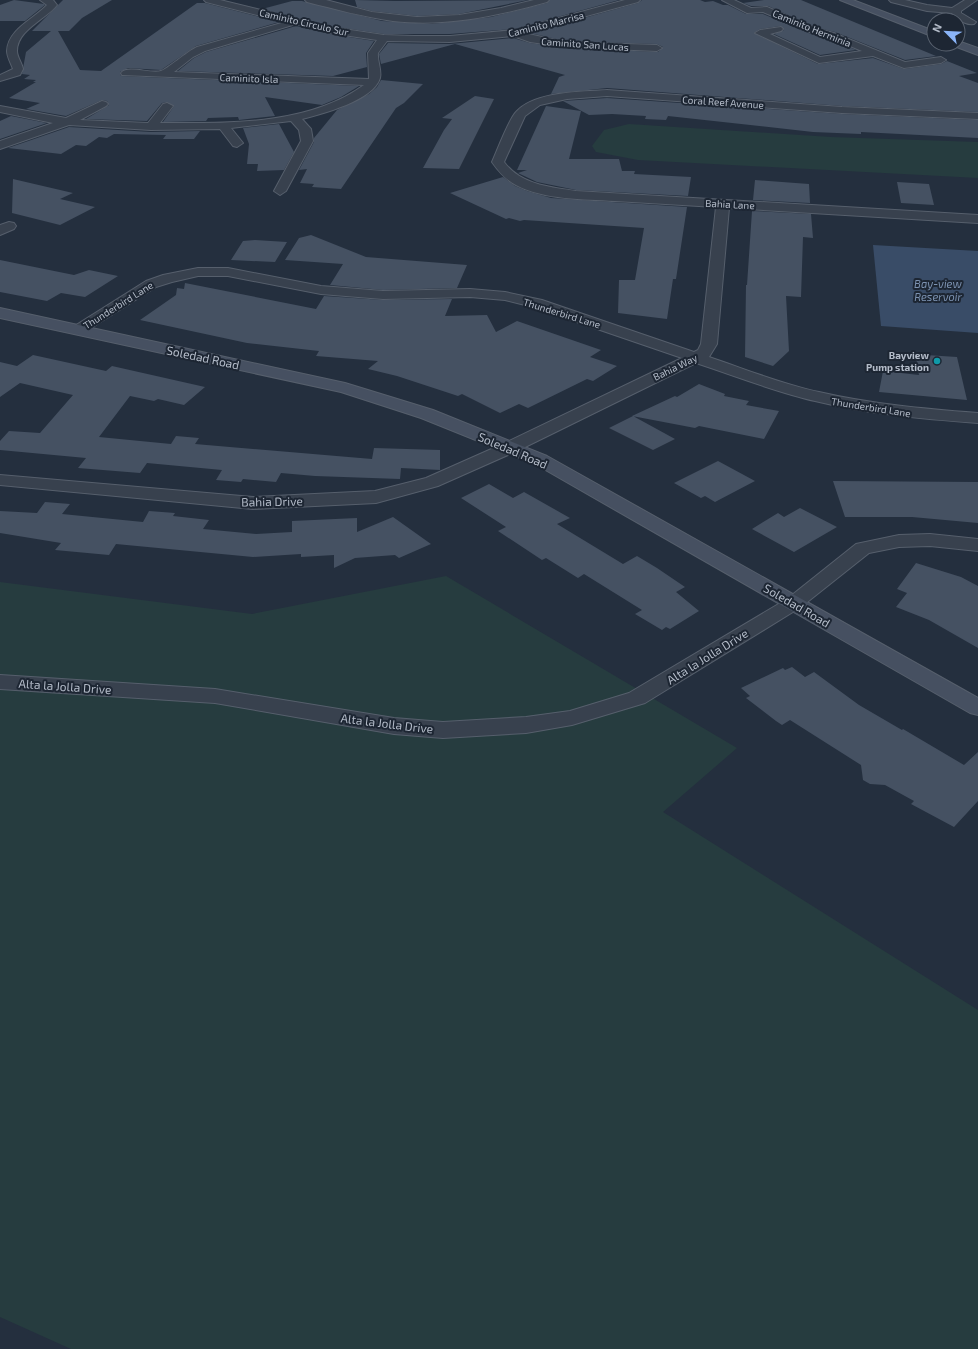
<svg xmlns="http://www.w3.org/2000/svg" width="978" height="1349" font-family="'Exo 2',sans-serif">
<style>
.green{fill:#263c3f}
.water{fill:#394c67}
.building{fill:#455162}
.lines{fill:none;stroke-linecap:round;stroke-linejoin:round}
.street-casing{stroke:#565f6c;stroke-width:2}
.secondary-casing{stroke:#565f6c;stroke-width:2}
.street{fill:#38414e;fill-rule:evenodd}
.secondary{fill:#465061;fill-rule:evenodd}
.culture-dot{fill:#0f9aa8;stroke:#1d2633;stroke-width:1.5}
.labels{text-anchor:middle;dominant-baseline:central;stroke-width:4;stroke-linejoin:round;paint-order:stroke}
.far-street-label{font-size:10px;fill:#b4bcc9;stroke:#1d2633}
.far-poi-label{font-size:10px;font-weight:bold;fill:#b4bcc9;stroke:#1d2633;text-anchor:end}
.far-water-label{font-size:11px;font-style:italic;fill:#7c92b1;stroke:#1d2633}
.street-label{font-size:12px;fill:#b4bcc9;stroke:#1d2633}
</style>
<rect width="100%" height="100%" fill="#242f3e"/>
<!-- green -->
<path class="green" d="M629 124 831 137 978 142V178L638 160 596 152 592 146 604 130Z
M446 576 737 748 663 812 978 1010V1349H71L0 1317V582L252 614Z"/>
<!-- water -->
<path class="water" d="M873 245 978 251V333L881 326Z"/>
<!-- building -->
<path class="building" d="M14 0 44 4 45 5 25 21H0V5Z
M63 0H112L82 18 69 31H58L80 70 101 71 197 3H205L279 22 196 46 161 70 128 68 120 72 121 76 359 86 341 97 322 105 265 97 275 116 239 120 238 117 208 118 206 121 163 122 174 106 167 102 162 103 147 121 86 119 109 105 107 101 102 100 66 116 26 109 40 103 9 98 36 82H33L36 80 24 79 30 75 22 74 26 52 51 31H32Z
M355 0 395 1 528 0 459 14 417 16 372 11 357 7Z
M550 0H619L514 29 450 34H384L330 26 262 9 292 1H302L382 21 432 24 491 17 547 3Z
M642 0H700L705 2 713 1 723 5H728L746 14H763L811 34 828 38 856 50 820 55 774 34 784 30 781 26 760 29 754 33 818 64 873 58 904 69 941 64 947 61 977 73 959 76 978 83V112L842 106 607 88 551 94 559 77 565 75 455 44 381 64 379 54 388 43 450 44 513 38 530 43 565 48 658 52 663 47 657 44 565 41 530 33 638 3Z
M764 0H801L936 56 905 60 835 32 818 28 768 6H751L743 3Z
M296 26 330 34 374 41 366 53 367 67 333 76 178 71 194 58 206 52Z
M381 80 423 84 404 103 396 108 341 189 312 187 314 184 300 183 307 169 299 170 314 142V138L337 110 369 94 377 87Z
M475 96 494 99 459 169 423 168 444 130 452 119 442 118Z
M607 98 842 114 978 120V138L861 132V134L813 132 668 116 666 120 645 119 646 116 612 114 589 115 563 101Z
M546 106 581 111 569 159H619L622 171H635L634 174 691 177 688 196 576 190 537 182 520 174 518 173 527 170H517Z
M11 116 47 123 0 139V121Z
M279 124 294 152 284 170 257 171 258 164H247L249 144 243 128Z
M69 127 151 132 200 131 194 139H163L166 135 114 134 107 138 99 137 86 146 76 145 61 154 8 148Z
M503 177 515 186 527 191 551 198 687 207 676 279H673L667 319 618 313 619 280H635L644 228 524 220 520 221 509 218 506 219 450 193Z
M13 179 73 193 60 199 95 207 60 225 12 213Z
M755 180 809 184 810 203 753 200Z
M897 182 929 184 934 205 901 203Z
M752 211 811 214 813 238 803 237 801 297 786 296 789 351 773 366 745 357 746 285H747Z
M311 235 366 257 467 265 457 288 383 290 330 285 343 264 285 260 299 238Z
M255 240 287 242 275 262 231 260 243 241Z
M0 260 74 275 89 270 118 276 85 297 61 293 47 301 0 292Z
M185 283 316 309 324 296 383 300 452 299 445 316 487 315 496 332 517 321 601 350 590 357 617 366 593 381 587 379 528 408 519 404 500 413 462 394 458 396 397 376 368 369 378 361 316 356 319 351 247 343 140 320 176 295 177 288 184 289Z
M33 355 106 371 112 366 205 387 184 405 158 399 154 401 130 396 99 437 171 444 176 436 199 438 195 444 372 459 374 448 440 450V470L401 468 400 479 315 476 281 473 276 482 243 479 241 482 216 480 222 470 147 463 140 473 78 468 86 458 0 450V441L9 431 40 433 73 395 20 383 0 397V362L17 366Z
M926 355 957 357 967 400 879 392 883 371 919 375 916 357 927 358Z
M699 384 725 394 724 396 749 401 746 405 779 411 764 439 699 426 695 428 632 416 675 396 677 397Z
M633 416 675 439 653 450 609 428Z
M718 461 755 481 715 502 705 496 701 498 674 483Z
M833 481 978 482V523L912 517H845Z
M489 484 513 498 524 492 570 518 557 524 623 564 637 556 657 568 685 587 676 592 699 611 670 629 666 627 662 630 635 614 642 610 584 574 578 578 546 558 542 560 498 531 506 527 461 498Z
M45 502 70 504 62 514 143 522 149 511 175 513 173 516 209 520 203 529 256 534 292 532V521L357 518V532L393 517 431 544 399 558 395 555 355 558 334 568V555L301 557V554L253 557 116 544 109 555 55 550 61 543 0 533V511L37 513Z
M800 508 837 527 794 552 752 529 778 513 784 517Z
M916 563 961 577 978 586V648L929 620 896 607 907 593 897 589Z
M792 667 805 677 814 672 859 705 902 730 903 729 964 765 978 752V801L954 827 911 804 914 801 885 785 870 784 863 780 861 765 790 720 782 725 776 721 746 698 750 696 741 688 783 668 785 670Z"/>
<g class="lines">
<defs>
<path id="street" d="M40 0H53L57 5C45 20 17 30 17 51 17 57 22 63 23 69L20 75 0 81V75L13 69C11 63 7 57 7 51 8 29 34 19 47 5Z
M204 0H220L330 27 384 35 414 36H450L514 30 625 0H640L638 2 524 33 565 42 657 45 662 48 657 51 565 47 530 42 513 36 450 42 387 41 378 53C377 61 382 70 380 78 374 100 322 114 302 119L311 129 313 141 286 191 280 195 274 191 301 141 299 130 291 121 231 128 243 143 237 147 233 146 220 129 151 130 69 125 0 149V141L53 123 0 112V106L66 118 102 101 106 102 108 104 106 106 80 120 148 123 163 104 167 103 173 106 160 123C227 123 307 126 364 85L122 75 121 73C127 65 151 74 161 71 166 70 188 51 197 47L285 22 206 2ZM296 24 330 33 377 40 368 53 369 79 174 72 193 57 205 51Z
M305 0H326L372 12 417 17 459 15 501 8 534 0H549L547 2C497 16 446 27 393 21 364 17 335 9 307 2Z
M722 0H734L751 8 767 7 818 29 834 33 905 62 941 57 946 60 941 63 904 68 873 56 819 63 755 33 760 30 781 27 783 29 781 31 770 34 820 57 862 51 828 37 812 33 763 12 747 13Z
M889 0H905L927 5 952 8 965 0H977L961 11V13L976 22 974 24C967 25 955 20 952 13L927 11 891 2Z
M607 90 842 107 978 113V119L842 113 607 96 567 99 540 105 525 116 504 162C521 185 550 187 576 191L978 215V223L729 208 717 344 709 357C745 369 781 384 819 392 871 404 925 409 978 413V423C923 419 868 414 815 401 775 392 736 376 696 363L517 451 438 486 376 503 253 509 0 485V475L253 497 375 491 426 478 505 443 682 358 533 307 505 300 470 297 383 299 321 294 228 276H198L172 282 156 287 83 333H73L70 330 73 327 146 281 163 275 198 268H228L321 286 383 291 470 289 505 292 542 300 694 352 698 350 701 344 716 207C682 205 649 203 615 201 583 199 545 200 516 185 505 179 499 172 492 162 497 151 509 119 516 112 535 91 581 92 607 90Z
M9 222 14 223 16 226 14 229 0 235V225Z
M930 534 978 539V551L930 546 899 547 869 553 801 607 645 703 572 725 526 733 443 738 394 734 215 703 0 689V675L215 689 394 718 443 722 526 717 570 711 629 693 787 599 856 544 899 535Z"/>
<path id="secondary" d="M840 0H853L934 31V37Z
M958 41 978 48V55L954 46 953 44H958Z
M0 308 345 383 433 410 547 456 978 698V715L970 713 535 464 421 418 341 392 0 318Z"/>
</defs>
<!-- street casing -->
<use href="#street" class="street-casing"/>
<!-- secondary casing -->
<use href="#secondary" class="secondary-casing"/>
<!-- street -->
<use href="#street" class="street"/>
<!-- secondary -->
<use href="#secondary" class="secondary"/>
</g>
<!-- markers -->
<circle class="culture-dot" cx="937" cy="361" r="4"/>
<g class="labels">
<!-- far-street labels -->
<g class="far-street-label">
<text transform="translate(304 22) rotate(13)">Caminito Circulo Sur</text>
<text transform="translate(546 24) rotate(-14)">Caminito Marrisa</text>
<text transform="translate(812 28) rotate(22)">Caminito Herminia</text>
<text transform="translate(585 44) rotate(4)">Caminito San Lucas</text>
<text transform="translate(249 78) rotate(2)">Caminito Isla</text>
<text transform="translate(723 102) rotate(4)">Coral Reef Avenue</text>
<text transform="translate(730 204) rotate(3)">Bahia Lane</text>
<text transform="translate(118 305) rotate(-32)">Thunderbird Lane</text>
<text transform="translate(562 313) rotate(17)">Thunderbird Lane</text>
<text transform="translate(675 367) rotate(-26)">Bahia Way</text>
<text transform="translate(871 407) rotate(9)">Thunderbird Lane</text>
</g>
<!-- far-poi labels -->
<g class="far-poi-label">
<text x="929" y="355">Bayview<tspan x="929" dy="12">Pump station</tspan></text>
</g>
<!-- far-water labels -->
<g class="far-water-label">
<text x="938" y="283">Bay-view<tspan x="938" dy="13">Reservoir</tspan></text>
</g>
<!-- street labels -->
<g class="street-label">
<text transform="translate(203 357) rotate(12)">Soledad Road</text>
<text transform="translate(513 450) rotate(23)">Soledad Road</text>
<text transform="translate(272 501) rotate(-1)">Bahia Drive</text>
<text transform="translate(797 605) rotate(30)">Soledad Road</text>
<text transform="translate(707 656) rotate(-32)">Alta la Jolla Drive</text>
<text transform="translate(65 686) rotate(4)">Alta la Jolla Drive</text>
<text transform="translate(387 723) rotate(7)">Alta la Jolla Drive</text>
</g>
</g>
<!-- north arrow -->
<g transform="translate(946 32) rotate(294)"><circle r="19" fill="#1d2633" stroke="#59626f"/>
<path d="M0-3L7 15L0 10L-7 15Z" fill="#8ab4f8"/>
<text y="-6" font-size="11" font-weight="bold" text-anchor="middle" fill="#b4bcc9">N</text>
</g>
</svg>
